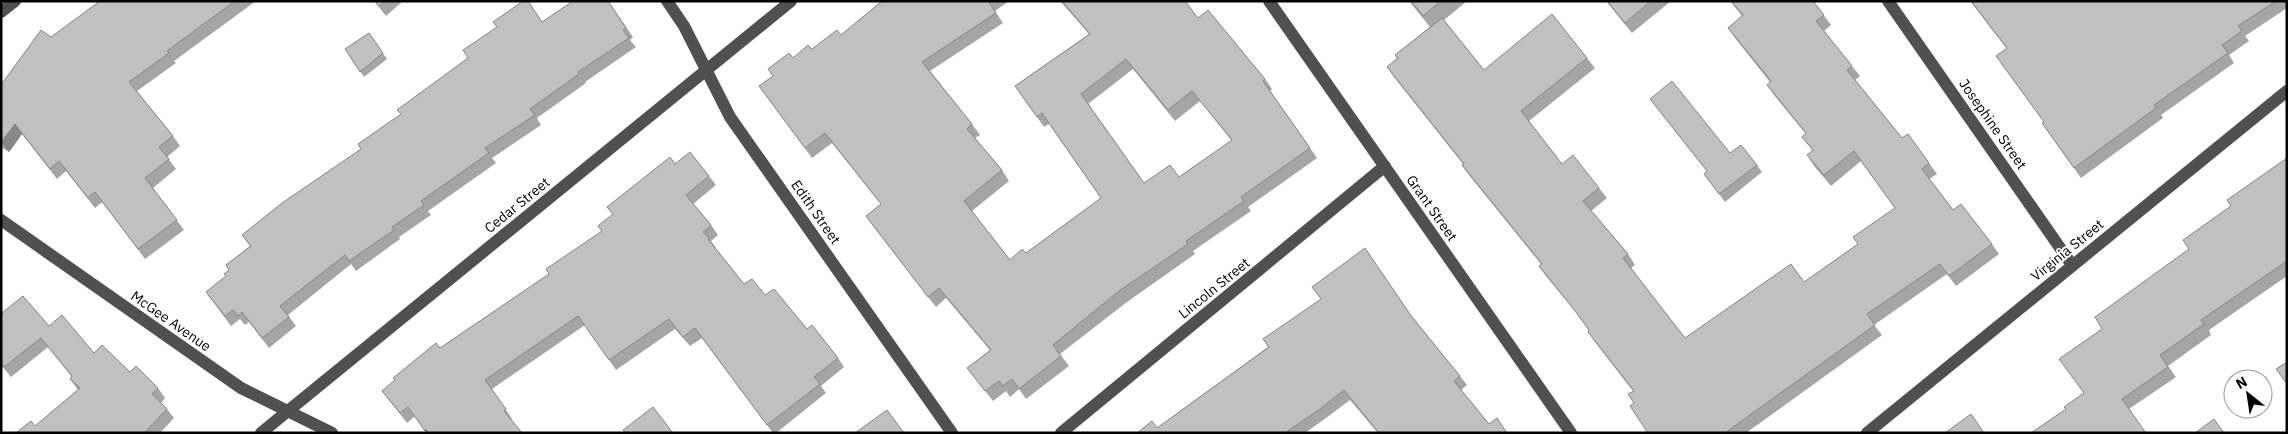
<svg xmlns="http://www.w3.org/2000/svg" width="2288" height="434" font-family="'IBM Plex Sans',sans-serif">
<style>
.lines{fill:none;stroke-linecap:round;stroke-linejoin:round}
.minor{stroke:#505050;stroke-width:12}
.wall{fill:#a5a5a5;fill-rule:evenodd}
.shaded-wall{fill:#868686}
.building{fill:#c0c0c0;stroke:#868686;fill-rule:evenodd}
.labels{text-anchor:middle;dominant-baseline:central;stroke-width:4;stroke-linejoin:round;paint-order:stroke}
.street-label{font-size:14px;fill:#000;stroke:#fff}
</style>
<rect width="100%" height="100%" fill="#fff"/>
<g class="lines">
<!-- minor -->
<path class="minor" d="M667 1 684 26 730 117 952 433
M1269 1 1571 433
M1888 1 2072 265
M1 12 15 1
M1 220 241 388 332 433
M261 433 791 1
M1061 433 1385 166
M1867 433 2287 91"/>
</g>
<!-- wall -->
<path class="wall" d="M100 1H256L174 61 176 63 137 91 173 136 180 146 167 157 176 169 153 188 184 230 145 259 102 202 95 208 66 171 57 179 22 134 9 152 1 147V85Z
M374 1H403L386 16Z
M608 1 633 37 630 40 636 47 585 82 586 83 537 118 541 125 492 158 496 163 428 211 431 215 399 237 400 239 356 271 351 264 288 315 296 326 269 348 249 322 245 325 240 319 231 326 206 292 226 276 229 270 226 265 250 246 242 235 361 149 542 22Z
M882 1H1009L995 11 1003 23 930 71 972 124 980 135 975 138 1002 170 1009 181 972 211 1010 260 1026 253 1101 198 1049 124 1044 127 1015 86 1089 34 1060 1H1185L1198 18 1265 79 1272 89 1270 91 1317 158 1248 207 1251 211 1193 251 1195 254 1127 302 1060 354 1069 366 1026 399 1019 389 1010 397 1006 391 993 401 967 368 990 350 946 298 936 307 873 226 866 216 881 204 832 143 812 158 759 86 773 76 793 58 841 35ZM1133 69 1175 121 1200 101 1232 141 1179 177 1144 183 1088 104Z
M1409 1H1467L1444 20 1484 70 1587 58 1595 68 1529 121 1562 164 1599 188 1607 198 1591 211 1628 254 1635 265 1631 268 1685 338 1804 282 1858 244 1895 208 1861 161 1831 186 1814 166 1807 155 1813 151 1802 137 1806 134 1774 95 1767 85 1770 82 1735 38 1728 28 1742 16 1730 1H1813L1831 25 1824 31 1860 76 1855 80 1902 138 1908 134 1937 174 1929 179 1953 210 1992 244 1999 254 1956 286 1947 274 1874 325 1882 335 1746 433H1648L1634 403 1633 391 1595 342 1588 332 1589 330 1580 317 1546 276 1539 266 1541 264 1469 175 1462 165 1463 164 1394 77 1387 67 1397 59 1395 55 1430 27Z
M1606 1H1671L1632 33Z
M1970 1H2287V8L2245 36 2249 41 2229 55 2234 63 2161 115 2163 118 2081 178 2042 123 2044 122 2007 49Z
M369 33 387 59 364 77 345 49Z
M1650 99 1730 153 1757 165 1762 172 1725 202 1704 174 1707 171Z
M2287 158V276L2209 330 2211 335 2168 366 2176 377 2129 409H2066L2083 393 2102 329 2189 249 2231 206Z
M675 164 709 176 716 185 693 204 711 225 718 235 711 241 716 248H715L744 284 765 295 807 329 838 358 844 367 821 386 826 393 776 433H773L702 338 690 346 675 329 616 370 585 325 492 389 512 419 511 420 522 433H426L415 416 407 423 382 391 440 348 549 274 602 231 598 226 613 214 607 207Z
M1 312 2 313 49 326 94 353 130 372 158 388 165 398 161 403 167 409 174 418 160 433H16L35 426 78 390 70 379 72 377 48 347 11 377 1 365Z
M1413 318 1460 376 1467 385 1461 390 1489 424 1507 433H1378L1350 400 1326 418 1305 433H1137L1157 428 1268 347 1263 339Z"/>
<!-- shaded-wall -->
<path class="shaded-wall" d="M15 124 22 134 9 152 2 142Z"/>
<!-- building -->
<path class="building" d="M100 1H235L167 51 169 53 129 82 173 136 159 147 169 159 145 178 177 220 138 249 95 192 88 198 59 161 50 169 15 124 1 142V85L41 30 51 37Z
M375 1H385L379 6Z
M523 1H528L542 22 573 1H608L626 28 623 30 629 38 578 72 579 74 530 109 535 115 485 148 489 153 421 201 424 205 392 227 394 230 349 261 345 255 280 306 289 317 262 338 242 312 238 316 233 310 225 316 206 292 226 276 224 274 229 270 226 265 251 246 242 235 282 203 361 149 358 144 401 114 397 110 468 58 463 50 497 27 493 22Z
M882 1H988L996 13 922 62 972 124 967 129 1002 170 964 201 1010 260 1022 249 1026 253 1101 198 1042 113 1037 117 1015 86 1090 34 1062 1H1185L1198 18 1208 10 1265 79 1263 81 1310 148 1241 197 1244 201 1186 241 1188 244 1119 291 1053 345 1061 356 1019 389 1012 379 1003 386 999 381 985 391 967 368 991 350 939 288 928 297 866 216 881 204 825 133 805 148 759 86 773 76 768 69 789 53 793 58 808 45 812 49 837 30 841 35ZM1126 59 1168 110 1192 91 1232 140 1179 177 1170 165 1144 183 1081 94Z
M1411 1H1441L1423 16Z
M1607 1H1651L1625 23Z
M1731 1H1813L1824 15 1816 21 1852 66 1847 70 1902 138 1908 134 1929 163 1922 169 1953 210 1961 204 1992 244 1949 276 1940 264 1867 314 1875 325 1725 433H1648L1630 406 1634 403 1628 394 1634 391 1588 332 1589 330 1572 307 1539 266 1542 264 1462 165 1464 164 1387 67 1398 58 1395 55 1442 18 1484 70 1552 14 1587 58 1521 111 1562 164 1573 155 1599 188 1583 201 1628 254 1623 258 1685 338 1791 264 1804 282 1858 244 1853 237 1895 208 1854 151 1824 175 1807 155 1813 150 1802 137 1806 133 1767 85 1771 81 1728 28 1743 15Z
M1971 1H2276L2238 26 2242 31 2222 45 2228 53 2154 105 2156 108 2074 168 2042 123 2044 122 1996 56 2007 48Z
M369 33 383 53 360 72 345 49Z
M1672 81 1730 153 1741 145 1757 165 1719 194 1704 174 1707 171 1650 99Z
M690 152 709 176 686 195 711 225 703 232 709 238 708 239 744 284 752 279 765 295 774 289 807 329 812 325 838 358 814 377 820 384 767 425 695 328 683 337 669 319 609 360 578 316 485 380 506 409 504 411 522 433H428L426 429 425 431 408 407 400 413 382 391 395 380 393 378 436 343 440 348 549 274 546 269 602 231 598 226 613 214 607 207 670 157 675 164Z
M2287 158V261L2201 320 2204 324 2160 355 2168 367 2122 399 2146 433H2031L2066 409 2064 407 2084 393 2059 359 2102 329 2095 317 2189 249 2183 240 2231 206 2227 200Z
M1365 248 1412 317 1460 376 1454 381 1489 424 1497 418 1507 433H1379L1344 390 1320 409 1285 433H1137L1152 421 1157 428 1269 347 1263 339 1321 299 1312 287Z
M23 296 49 326 62 315 94 353 102 345 130 372 136 366 158 388 152 394 167 409 144 433H16L31 421 35 426 80 388 70 379 72 376 41 338 4 367 1 363V312L2 313Z
M2287 362V384L2276 369Z
M653 407 673 433H626L623 430Z
M887 410 904 433H855Z
M1971 414 1984 433H1945Z
M2214 419 2224 433H2195Z"/>
<g class="labels">
<!-- street labels -->
<g class="street-label">
<text transform="translate(1993 124) rotate(55)">Josephine Street</text>
<text transform="translate(517 205) rotate(-39)">Cedar Street</text>
<text transform="translate(1432 208) rotate(55)">Grant Street</text>
<text transform="translate(816 212) rotate(55)">Edith Street</text>
<text transform="translate(2067 250) rotate(-39)">Virginia Street</text>
<text transform="translate(1214 288) rotate(-39)">Lincoln Street</text>
<text transform="translate(171 321) rotate(35)">McGee Avenue</text>
</g>
</g>
<!-- border -->
<rect width="2288" height="434" fill="none" stroke="#000000" stroke-width="5"/>
<!-- north arrow -->
<g transform="translate(2248 394) rotate(330)"><circle r="24" fill="#ffffff" stroke="#999999"/>
<path d="M0-4L9 19L0 12L-9 19Z" fill="#000000"/>
<text y="-8" font-size="14" font-weight="bold" text-anchor="middle" fill="#000000">N</text>
</g>
</svg>
